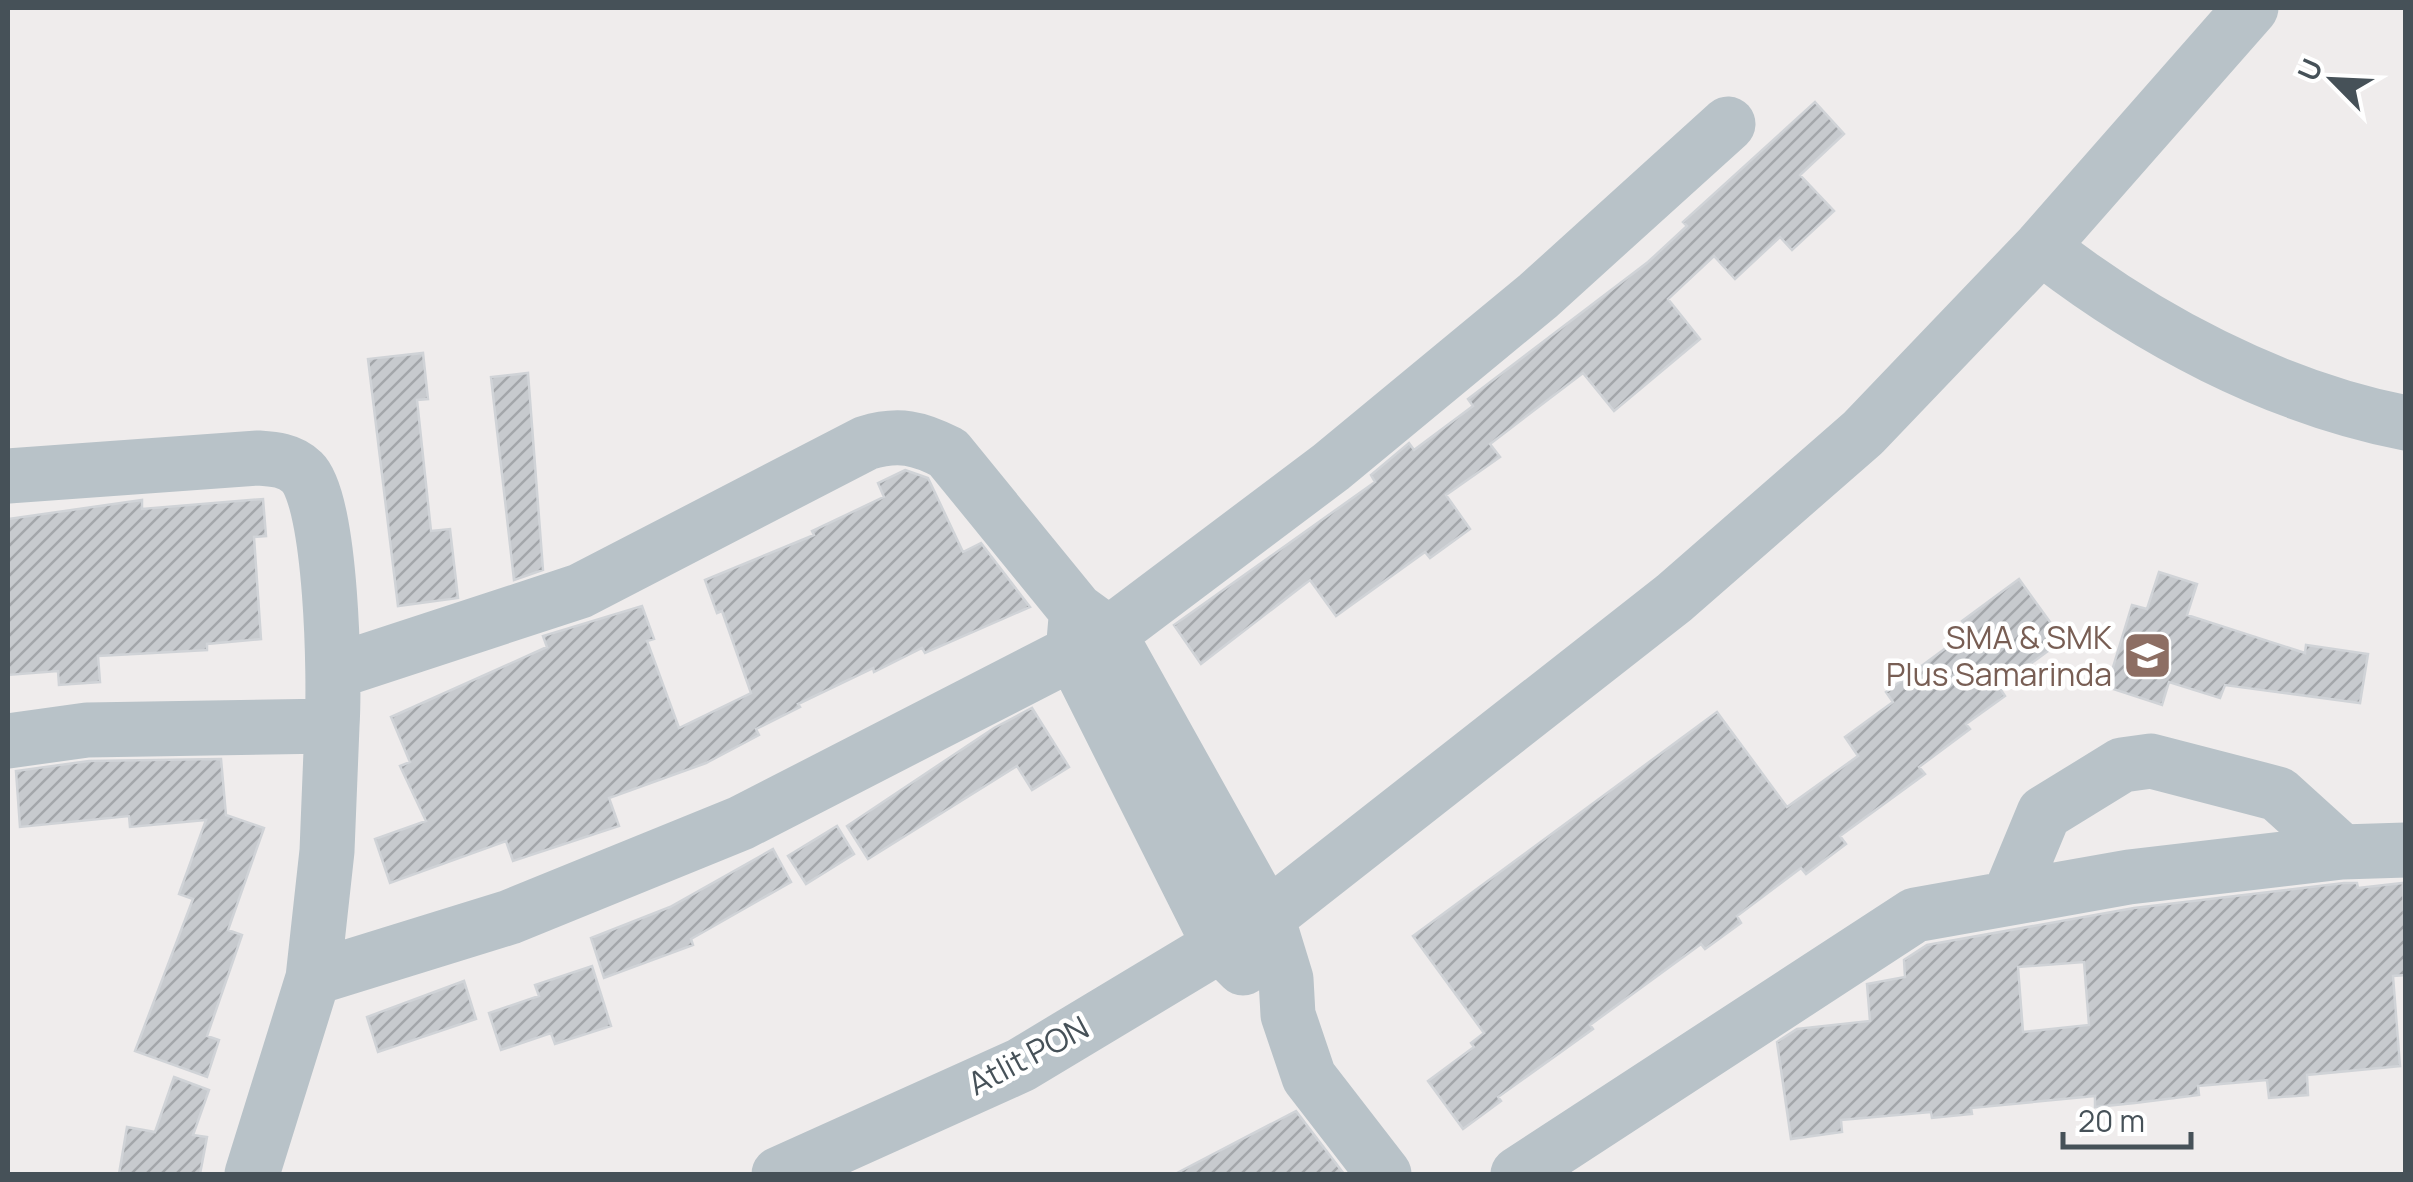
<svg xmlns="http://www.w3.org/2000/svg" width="2413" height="1182" font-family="Manrope,sans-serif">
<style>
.building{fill:url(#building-hatch);stroke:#d0d3d7;stroke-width:2.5;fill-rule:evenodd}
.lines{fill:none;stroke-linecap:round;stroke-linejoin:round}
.minor{stroke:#b8c2c8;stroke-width:55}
.labels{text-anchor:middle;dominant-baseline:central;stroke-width:9;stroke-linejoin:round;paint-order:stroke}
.education-label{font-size:32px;fill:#785e54;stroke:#fff;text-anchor:end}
.street-label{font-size:32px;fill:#465158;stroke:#fff}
</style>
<defs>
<pattern id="building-hatch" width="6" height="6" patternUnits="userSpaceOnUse" patternTransform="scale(2.5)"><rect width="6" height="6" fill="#c7cace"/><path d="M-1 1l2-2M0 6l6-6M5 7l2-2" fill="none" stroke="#a3a6aa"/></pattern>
</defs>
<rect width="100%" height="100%" fill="#efecec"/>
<!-- building -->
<path class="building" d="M1815 102 1844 134 1800 175 1834 211 1792 250 1780 237 1735 279 1714 256 1668 299 1700 339 1614 411 1583 373 1490 444 1500 457 1446 495 1470 529 1430 558 1425 552 1336 616 1310 580 1201 664 1174 625 1375 482 1371 475 1409 443 1414 450 1473 406 1468 399 1648 262 1687 226 1683 222Z
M423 353 428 399 417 400 431 531 450 529 458 598 398 606 368 359Z
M528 373 543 570 514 580 491 377Z
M905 470 928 478 963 552 981 543 1030 607 925 653 922 648 874 672 873 668 798 704 800 707 756 729 759 735 706 763 609 798 619 826 513 861 506 841 390 883 375 839 426 821 400 766 410 762 391 717 547 647 543 636 642 606 654 639 647 641 679 728 751 693 722 611 717 613 705 580 814 535 812 531 884 497 878 483Z
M263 499 266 536 254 537 261 639 207 644V650L98 656 100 682 59 685 58 671 8 675V519L142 500V509Z
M2159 572 2197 584 2187 615 2305 653 2306 645 2368 654 2360 703 2225 685 2220 698 2169 682 2162 705 2107 687 2132 605 2147 609Z
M2019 579 2063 640 1999 687 2005 696 1966 724 1970 729 1919 767 1925 774 1840 836 1846 844 1806 874 1801 868 1737 916 1741 923 1705 949 1701 944 1590 1025 1593 1029 1498 1097 1501 1101 1463 1129 1428 1081 1474 1047 1471 1043 1484 1033 1413 936 1717 712 1787 807 1858 756 1845 737 1893 702 1886 692 1969 631 1962 621Z
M1032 708 1069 767 1032 790 1017 766 868 859 847 826 994 728Z
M221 759 226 815 264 828 228 930 242 935 207 1036 219 1040 207 1077 135 1051 193 899 179 894 206 820 130 827 129 816 20 827 16 771 89 761Z
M837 826 854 854 806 884 788 856Z
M773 849 791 882 691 939 693 945 604 978 591 938 670 907Z
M2344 883H2357L2358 888 2403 883 2406 975 2393 976 2400 1066 2307 1075 2308 1095 2269 1098 2267 1080 2198 1086 2199 1095 2135 1103 2095 1107V1096L1971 1108 1972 1114 1932 1118 1931 1112 1841 1120 1842 1132 1791 1139 1777 1042 1797 1029 1870 1021 1867 984 1905 977 1904 960 1927 945 2134 908ZM2084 962 2089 1025 2023 1032 2018 967Z
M592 966 611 1026 555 1044 551 1033 501 1050 489 1013 539 996 535 985Z
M464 981 476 1019 378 1052 367 1017Z
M174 1077 209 1090 193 1135 207 1137 200 1174H119L127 1127 155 1132Z
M1296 1111 1344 1174H1175Z"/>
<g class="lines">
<!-- minor -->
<path class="minor" d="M2041 247C2146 329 2274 397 2406 423
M8 476 258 458C273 459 290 460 302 472 332 501 335 681 332 726L87 730 8 741
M1076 618 1073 653 1219 944 1243 968
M336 671 580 591 866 443C899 433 919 438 948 453L1076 610 1109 634 1267 917 1286 979 1288 1015 1309 1077 1384 1174
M2010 895 2044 813 2122 765 2151 761 2278 794 2342 852
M313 978 510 917 741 823 1109 634 1331 467 1538 296 1728 124
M252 1174 313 978 327 851 332 726
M779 1174 1021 1065 1267 917 1674 598 1863 433 2041 247 2251 8
M1518 1174 1915 915 2129 877 2342 852 2406 850"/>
</g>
<!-- icons -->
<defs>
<symbol id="school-square" viewBox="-11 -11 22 22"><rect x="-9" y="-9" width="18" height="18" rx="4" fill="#8d6e63" stroke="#fff"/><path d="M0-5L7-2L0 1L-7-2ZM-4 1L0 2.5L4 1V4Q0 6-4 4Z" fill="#fff"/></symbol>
</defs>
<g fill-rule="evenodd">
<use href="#school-square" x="2120" y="628" width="55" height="55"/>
</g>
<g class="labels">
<!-- education labels -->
<g class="education-label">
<text x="2112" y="637">SMA &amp; SMK<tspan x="2112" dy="37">Plus Samarinda</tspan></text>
</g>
<!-- street labels -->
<g class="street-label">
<text transform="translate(1028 1055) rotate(-28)">Atlit PON</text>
</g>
</g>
<!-- border -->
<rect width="2413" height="1182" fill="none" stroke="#465158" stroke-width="20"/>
<!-- north arrow -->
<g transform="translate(2333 80) rotate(294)" stroke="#ffffff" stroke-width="8" paint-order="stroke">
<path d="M0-8L18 38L0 25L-18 38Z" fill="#465158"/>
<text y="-15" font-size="28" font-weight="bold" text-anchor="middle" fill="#465158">U</text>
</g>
<!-- scale -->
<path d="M2063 1132v15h128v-15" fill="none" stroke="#465158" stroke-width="5"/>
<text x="2078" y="1132" font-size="30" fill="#465158" stroke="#ffffff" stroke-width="8" paint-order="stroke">20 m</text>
</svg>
